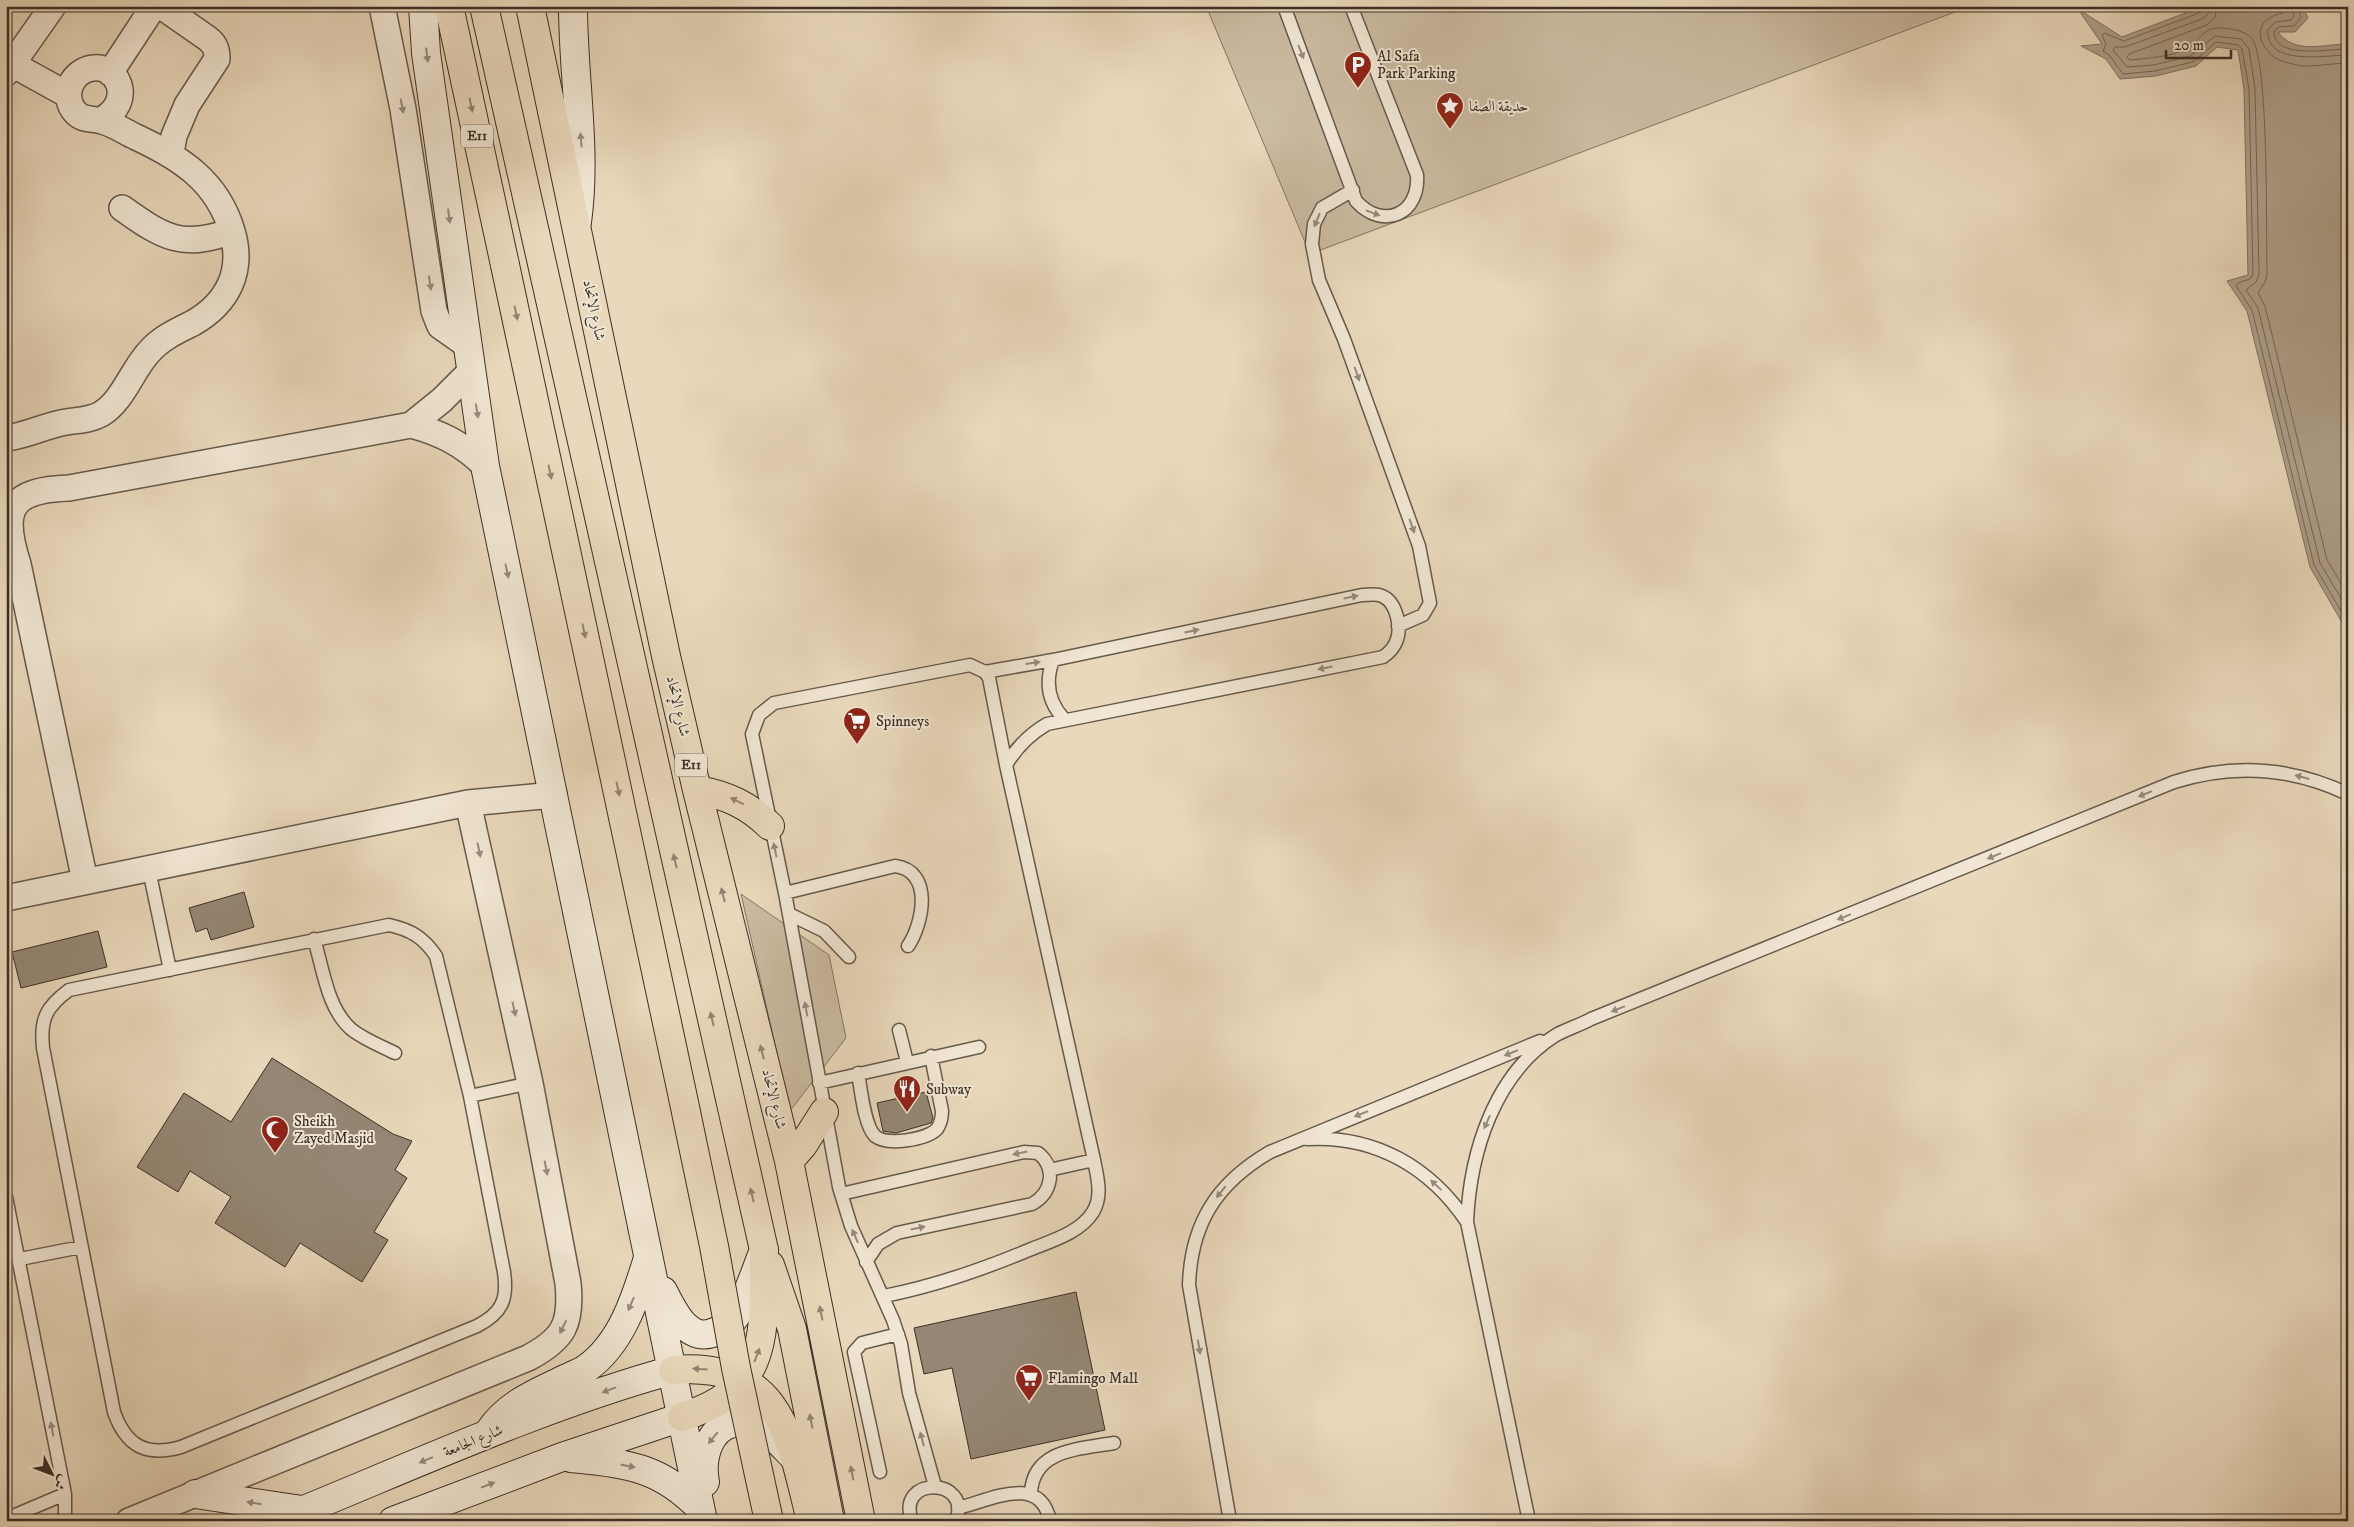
<svg xmlns="http://www.w3.org/2000/svg" width="2354" height="1527" font-family="'IM FELL DW Pica',Amiri,serif">
<style>
.green{fill:#cbbba2;stroke:#837564}
.water{fill:#ae9f89;stroke:#807262}
.lines{fill:none;stroke-linecap:round;stroke-linejoin:round}
.shore{stroke:#746758;stroke-width:1}
.building{fill:#958774;stroke:#3b2f27}
.lane-casing{stroke:#66594c;stroke-width:15}
.street-casing{stroke:#66594c;stroke-width:28}
.secondary-casing{stroke:#3b2f27;stroke-width:30}
.highway-casing{stroke:#3b2f27;stroke-width:30}
.lane{stroke:#f1e6d3;stroke-width:12}
.street{stroke:#f1e6d3;stroke-width:25}
.secondary{stroke:#f1e6d3;stroke-width:28}
.highway{stroke:#e9d8bb;stroke-width:28}
.highway-bridge-casing{stroke:#3b2f27;stroke-width:30;stroke-linecap:butt}
.highway-bridge{stroke:#e9d8bb;stroke-width:28}
.oneway{fill:#968a7d}
.oneway2{fill:#928471}
.labels{text-anchor:middle;dominant-baseline:central;stroke-width:4;stroke-linejoin:round;paint-order:stroke}
.shield{fill:#f1e6d3;stroke:#72665b;stroke-width:1}
.shield-label{font-size:14px;font-weight:bold;fill:#3b2f27}
.poi-label{font-size:15px;fill:#3b2f27;stroke:#f1e6d3;text-anchor:start}
.street-label{font-size:15px;fill:#3b2f27;stroke:#f1e6d3}
</style>
<rect width="100%" height="100%" fill="#e9d8bb"/>
<filter id="stains"><feTurbulence type="fractalNoise" baseFrequency=".004" numOctaves="4"/><feColorMatrix values="0 0 0 0 .2 0 0 0 0 .09 0 0 0 0 .02 0 0 0 .5 -.17"/></filter>
<radialGradient id="worn" r=".72"><stop offset=".6" stop-color="#630" stop-opacity="0"/><stop offset="1" stop-color="#630" stop-opacity=".3"/></radialGradient>
<!-- green -->
<path class="green" d="M1206 6H1971L1310 254Z
M741 894 829 955 846 1038 790 1111Z"/>
<!-- water -->
<path class="water" d="M2204 6H2302L2308 18 2295 32H2278C2295 55 2323 44 2348 44V633L2310 567 2247 311 2227 281 2248 275 2244 89 2238 50 2217 47 2196 66 2156 76 2120 79 2106 59 2081 46 2102 44 2078 9 2122 37Z"/>
<g class="lines">
<!-- shore -->
<path class="shore" d="M2203 6 2199 13 2124 41 2104 33 2102 35 2106 44 2103 51 2110 56 2123 74 2155 71 2193 62 2216 42 2238 45 2242 49 2249 89 2253 274 2250 279 2238 283 2236 286 2252 310 2314 565 2348 623
M2209 6 2208 14 2202 19 2125 47H2115L2113 50 2127 67 2154 65 2190 56 2215 36 2241 39 2249 49 2255 89 2259 274 2256 282 2246 290 2258 308 2320 563 2348 610
M2217 6 2215 17 2207 25 2129 54 2127 57 2130 60C2148 58 2171 57 2186 49 2198 43 2203 28 2217 28 2228 28 2246 30 2252 39 2269 60 2266 236 2267 274L2265 282 2258 293 2265 306 2327 560 2348 595
M2284 6 2283 13C2256 18 2253 40 2274 57 2280 62 2290 63 2297 65 2306 68 2335 63 2348 63
M2291 6 2294 16 2291 20 2275 22 2268 30C2265 67 2327 55 2348 55
M2298 6 2301 17 2294 26 2279 27 2274 31C2273 60 2330 49 2348 49"/>
</g>
<!-- building -->
<path class="building" d="M244 892 254 927 211 940 207 928 196 932 189 908Z
M98 931 107 967 21 988 12 952Z
M272 1058 393 1134 412 1141 395 1170 407 1178 374 1232 388 1240 362 1282 300 1243 285 1267 215 1223 231 1197 190 1171 178 1192 137 1167 184 1093 231 1122Z
M926 1092 933 1118 931 1123 896 1133 883 1131 877 1103Z
M1076 1292 1105 1430 971 1459 952 1368 924 1374 914 1328Z"/>
<g class="lines">
<defs>
<path id="lane" d="M1284 6 1356 201C1383 231 1420 214 1417 175L1351 6
M1353 190 1322 208 1314 224 1312 244 1319 280 1344 339 1419 546 1430 603 1423 615 1398 626
M1053 660C1045 682 1048 702 1064 719
M985 672 1053 660 1362 595C1368 595 1376 593 1382 596 1397 602 1402 629 1396 642 1393 649 1389 653 1383 657L1047 724C1030 734 1016 748 1006 765
M149 870 170 970
M785 893 895 866C934 871 923 924 908 946
M789 914 824 931 849 957
M389 925C411 930 423 937 436 956L470 1096 504 1272C508 1300 502 1313 477 1326L181 1447C146 1457 126 1446 114 1412L43 1048C40 1019 46 1007 69 990Z
M314 939C323 968 327 1008 351 1029 363 1039 381 1046 395 1053
M899 1030 907 1062
M858 1073C861 1089 864 1125 875 1136 887 1146 926 1140 937 1129 941 1123 942 1118 942 1111L931 1056
M819 1083 979 1047
M470 1096 530 1083
M1307 1139C1375 1135 1430 1167 1467 1222
M1049 1170 1094 1160
M841 1194 1024 1152 1038 1153C1057 1168 1052 1193 1032 1204L897 1233 878 1244 866 1262
M6 1197 65 1494V1521
M20 1259 81 1247
M884 1296C935 1286 981 1270 1029 1250 1051 1241 1080 1233 1093 1212 1103 1196 1097 1176 1094 1160L1006 765 989 678 985 672 970 665 774 703 759 715 752 734 785 893 839 1187 851 1226 893 1320 901 1344 909 1393 935 1486
M880 1472 854 1352 862 1343 898 1334
M1031 1493C1033 1449 1080 1449 1114 1443
M958 1508C991 1500 1040 1473 1050 1521
M6 1519 65 1494
M912 1521C895 1475 973 1477 956 1521
M1230 1521 1189 1285C1191 1223 1217 1183 1270 1152L1540 1041
M1529 1521 1467 1222C1470 1153 1494 1074 1556 1035 1567 1029 1580 1025 1591 1019L2174 782C2234 763 2291 767 2348 794"/>
<path id="street" d="M161 6 207 38C215 44 217 49 217 59L187 105 174 136 171 153
M382 6 403 109 434 311 440 326 467 345
M12 64 68 95
M6 73 53 6
M110 73 154 6
M122 208C164 238 182 249 232 231
M411 425 442 400 470 372
M6 438C25 436 42 427 61 423 74 420 89 421 101 414 123 401 132 370 149 352 161 338 177 331 193 323 228 303 244 271 232 231 217 181 181 158 136 137 125 132 114 124 102 121 92 118 83 121 75 112 62 97 70 75 88 69 118 60 136 102 101 120
M85 881 18 564C0 508 11 490 69 488L411 425C441 433 463 444 485 466
M6 898 468 803 554 795
M129 1521 528 1358C564 1339 572 1324 568 1283L530 1083 468 803"/>
<path id="secondary" d="M423 6 426 53 485 466 703 1521
M573 6C573 78 587 150 577 222
M663 1291C674 1313 689 1345 717 1331 724 1328 731 1323 735 1317 748 1297 755 1272 764 1250
M489 1432C508 1403 537 1393 567 1378 573 1375 582 1372 587 1368 622 1343 636 1297 648 1258
M571 1458C627 1464 659 1466 700 1508
M705 1482C699 1453 714 1415 750 1423 768 1427 783 1447 796 1459
M195 1494 302 1510
M277 1521C406 1469 539 1407 673 1370
M393 1521 562 1457 682 1417"/>
<path id="highway" d="M449 6 505 265
M484 6 764 1250C763 1328 774 1389 682 1417
M530 6 666 656 697 790 789 1161 861 1521
M697 790C727 795 748 805 770 826
M789 1161 803 1145 824 1112
M770 1265 792 1329 830 1521
M673 1370C781 1361 790 1436 811 1521"/>
</defs>
<!-- lane casing -->
<use href="#lane" class="lane-casing"/>
<!-- street casing -->
<use href="#street" class="street-casing"/>
<!-- secondary casing -->
<use href="#secondary" class="secondary-casing"/>
<!-- highway casing -->
<use href="#highway" class="highway-casing"/>
<!-- lane -->
<use href="#lane" class="lane"/>
<!-- street -->
<use href="#street" class="street"/>
<!-- secondary -->
<use href="#secondary" class="secondary"/>
<!-- highway -->
<use href="#highway" class="highway"/>
<defs>
<path id="highway-bridge" d="M505 265 682 1093 714 1246 736 1368 769 1521"/>
</defs>
<!-- highway-bridge casing -->
<use href="#highway-bridge" class="highway-bridge-casing"/>
<!-- highway-bridge -->
<use href="#highway-bridge" class="highway-bridge"/>
</g>
<!-- one-way arrows -->
<defs><path id="oneway-solid" d="M-6-.8H1V-3.2L6.5 0L1 3.2V.8H-6Z" transform="scale(1.25)"/></defs>
<g class="oneway">
<use href="#oneway-solid" transform="translate(1301 52) rotate(69)"/>
<use href="#oneway-solid" transform="translate(427 55) rotate(83)"/>
<use href="#oneway-solid" transform="translate(402 106) rotate(79)"/>
<use href="#oneway-solid" transform="translate(581 140) rotate(-95)"/>
<use href="#oneway-solid" transform="translate(1373 213) rotate(20)"/>
<use href="#oneway-solid" transform="translate(449 216) rotate(82)"/>
<use href="#oneway-solid" transform="translate(1317 220) rotate(112)"/>
<use href="#oneway-solid" transform="translate(430 283) rotate(81)"/>
<use href="#oneway-solid" transform="translate(1357 374) rotate(70)"/>
<use href="#oneway-solid" transform="translate(477 411) rotate(81)"/>
<use href="#oneway-solid" transform="translate(1412 526) rotate(70)"/>
<use href="#oneway-solid" transform="translate(507 571) rotate(78)"/>
<use href="#oneway-solid" transform="translate(1351 597) rotate(-12)"/>
<use href="#oneway-solid" transform="translate(1192 631) rotate(-12)"/>
<use href="#oneway-solid" transform="translate(1033 663) rotate(-8)"/>
<use href="#oneway-solid" transform="translate(1325 668) rotate(169)"/>
<use href="#oneway-solid" transform="translate(2302 777) rotate(-165)"/>
<use href="#oneway-solid" transform="translate(2145 794) rotate(158)"/>
<use href="#oneway-solid" transform="translate(479 850) rotate(78)"/>
<use href="#oneway-solid" transform="translate(775 850) rotate(-102)"/>
<use href="#oneway-solid" transform="translate(1994 856) rotate(158)"/>
<use href="#oneway-solid" transform="translate(1844 917) rotate(158)"/>
<use href="#oneway-solid" transform="translate(514 1009) rotate(78)"/>
<use href="#oneway-solid" transform="translate(806 1009) rotate(-100)"/>
<use href="#oneway-solid" transform="translate(1618 1009) rotate(158)"/>
<use href="#oneway-solid" transform="translate(1511 1053) rotate(158)"/>
<use href="#oneway-solid" transform="translate(1361 1114) rotate(158)"/>
<use href="#oneway-solid" transform="translate(1487 1122) rotate(114)"/>
<use href="#oneway-solid" transform="translate(1020 1153) rotate(168)"/>
<use href="#oneway-solid" transform="translate(546 1168) rotate(79)"/>
<use href="#oneway-solid" transform="translate(1436 1185) rotate(-137)"/>
<use href="#oneway-solid" transform="translate(1221 1192) rotate(129)"/>
<use href="#oneway-solid" transform="translate(918 1228) rotate(-12)"/>
<use href="#oneway-solid" transform="translate(855 1236) rotate(-113)"/>
<use href="#oneway-solid" transform="translate(631 1304) rotate(113)"/>
<use href="#oneway-solid" transform="translate(563 1327) rotate(116)"/>
<use href="#oneway-solid" transform="translate(1199 1347) rotate(80)"/>
<use href="#oneway-solid" transform="translate(609 1390) rotate(160)"/>
<use href="#oneway-solid" transform="translate(52 1429) rotate(-101)"/>
<use href="#oneway-solid" transform="translate(713 1438) rotate(129)"/>
<use href="#oneway-solid" transform="translate(922 1439) rotate(-105)"/>
<use href="#oneway-solid" transform="translate(426 1460) rotate(158)"/>
<use href="#oneway-solid" transform="translate(628 1466) rotate(11)"/>
<use href="#oneway-solid" transform="translate(488 1485) rotate(-21)"/>
<use href="#oneway-solid" transform="translate(254 1503) rotate(-171)"/>
</g>
<g class="oneway2">
<use href="#oneway-solid" transform="translate(471 105) rotate(78)"/>
<use href="#oneway-solid" transform="translate(516 313) rotate(78)"/>
<use href="#oneway-solid" transform="translate(550 472) rotate(78)"/>
<use href="#oneway-solid" transform="translate(584 631) rotate(78)"/>
<use href="#oneway-solid" transform="translate(618 789) rotate(78)"/>
<use href="#oneway-solid" transform="translate(737 801) rotate(-154)"/>
<use href="#oneway-solid" transform="translate(675 861) rotate(-103)"/>
<use href="#oneway-solid" transform="translate(723 895) rotate(-104)"/>
<use href="#oneway-solid" transform="translate(712 1019) rotate(-103)"/>
<use href="#oneway-solid" transform="translate(762 1052) rotate(-104)"/>
<use href="#oneway-solid" transform="translate(752 1195) rotate(-103)"/>
<use href="#oneway-solid" transform="translate(821 1313) rotate(-102)"/>
<use href="#oneway-solid" transform="translate(757 1355) rotate(-69)"/>
<use href="#oneway-solid" transform="translate(700 1369) rotate(-176)"/>
<use href="#oneway-solid" transform="translate(811 1421) rotate(-101)"/>
<use href="#oneway-solid" transform="translate(852 1473) rotate(-101)"/>
</g>
<!-- icons -->
<defs>
<symbol id="parking-pin" viewBox="-11 -11 22 30"><path d="M0 17L-7.5 6A9.5 9.5 0 1 1 7.5 6Z" fill="#8f2418" stroke="#f1e6d3"/><path d="M-3.5-5.5H1a3.5 3.5 0 0 1 0 7H-1V5.5H-3.5ZM-1-3.4V-.6H.8a1.4 1.4 0 0 0 0-2.8Z" fill="#fff"/></symbol>
<symbol id="sight-pin" viewBox="-11 -11 22 30"><path d="M0 17L-7.5 6A9.5 9.5 0 1 1 7.5 6Z" fill="#8f2418" stroke="#f1e6d3"/><path d="M0-6L1.8-2.2L6-1.7L2.9 1.2L3.7 5.4L0 3.3L-3.7 5.4L-2.9 1.2L-6-1.7L-1.8-2.2Z" fill="#fff"/></symbol>
<symbol id="supermarket-pin" viewBox="-11 -11 22 30"><path d="M0 17L-7.5 6A9.5 9.5 0 1 1 7.5 6Z" fill="#8f2418" stroke="#f1e6d3"/><path d="M-6-5.5h2.5l.6 2H6L4.5 2H-2.5L-4.4-4H-6ZM-1.5 3.2a1.3 1.3 0 1 0 .1 0ZM3 3.2a1.3 1.3 0 1 0 .1 0Z" fill="#fff"/></symbol>
<symbol id="restaurant-pin" viewBox="-11 -11 22 30"><path d="M0 17L-7.5 6A9.5 9.5 0 1 1 7.5 6Z" fill="#8f2418" stroke="#f1e6d3"/><path d="M-5-6h1v4h1v-4h1v4h1v-4h1v5L-1.5 .5V6h-2V.5L-5-1ZM5-6V6H3V1.5H1.5Q1.5-4 5-6Z" fill="#fff"/></symbol>
<symbol id="mosque-pin" viewBox="-11 -11 22 30"><path d="M0 17L-7.5 6A9.5 9.5 0 1 1 7.5 6Z" fill="#8f2418" stroke="#f1e6d3"/><path d="M3.5-4.9A6 6 0 1 0 3.5 4.9A5 5 0 1 1 3.5-4.9Z" fill="#fff"/></symbol>
</defs>
<g fill-rule="evenodd">
<use href="#parking-pin" x="1342" y="49" width="32" height="43"/>
<use href="#sight-pin" x="1434" y="90" width="32" height="43"/>
<use href="#supermarket-pin" x="841" y="705" width="32" height="43"/>
<use href="#restaurant-pin" x="891" y="1073" width="32" height="43"/>
<use href="#mosque-pin" x="259" y="1114" width="32" height="43"/>
<use href="#supermarket-pin" x="1013" y="1362" width="32" height="43"/>
</g>
<g class="labels">
<!-- shield labels -->
<g class="shield">
<rect x="461" y="124.5" width="32" height="23" rx="4"/>
<rect x="675" y="753.5" width="32" height="23" rx="4"/>
</g>
<g class="shield-label">
<text x="477" y="136">E11</text>
<text x="691" y="765">E11</text>
</g>
<!-- poi labels -->
<g class="poi-label">
<text x="1377" y="56">Al Safa<tspan x="1377" dy="17">Park Parking</tspan></text>
<text x="1469" y="106">حديقة الصفا</text>
<text x="876" y="721">Spinneys</text>
<text x="926" y="1089">Subway</text>
<text x="294" y="1121">Sheikh<tspan x="294" dy="17">Zayed Masjid</tspan></text>
<text x="1048" y="1378">Flamingo Mall</text>
</g>
<!-- street labels -->
<g class="street-label">
<text transform="translate(594 310) rotate(78)">شارع الإتحاد</text>
<text transform="translate(678 706) rotate(77)">شارع الإتحاد</text>
<text transform="translate(774 1099) rotate(76)">شارع الإتحاد</text>
<text transform="translate(473 1441) rotate(-22)">شارع الجامعة</text>
</g>
</g>
<!-- margin -->
<rect width="2354" height="1527" fill="none" stroke="#e9d8bb" stroke-width="25"/>
<rect x="8" y="8" width="2339" height="1512" fill="none" stroke="#3b2f27" stroke-width="2.5"/>
<rect x="12" y="12" width="2329" height="1502" fill="none" stroke="#3b2f27"/>
<!-- north arrow -->
<g transform="translate(52 1474) rotate(132)" stroke="#f1e6d3" stroke-width="4" paint-order="stroke">
<path d="M0-4L9 19L0 12L-9 19Z" fill="#3b2f27"/>
<text y="-8" font-size="14" font-weight="bold" text-anchor="middle" fill="#3b2f27">ش</text>
</g>
<!-- scale -->
<path d="M2166 50v8h65v-8" fill="none" stroke="#3b2f27" stroke-width="2.5"/>
<text x="2174" y="50" font-size="15" fill="#3b2f27" stroke="#f1e6d3" stroke-width="4" paint-order="stroke">20 m</text>
<rect width="100%" height="100%" filter="url(#stains)"/>
<rect width="100%" height="100%" fill="url(#worn)"/>
</svg>
